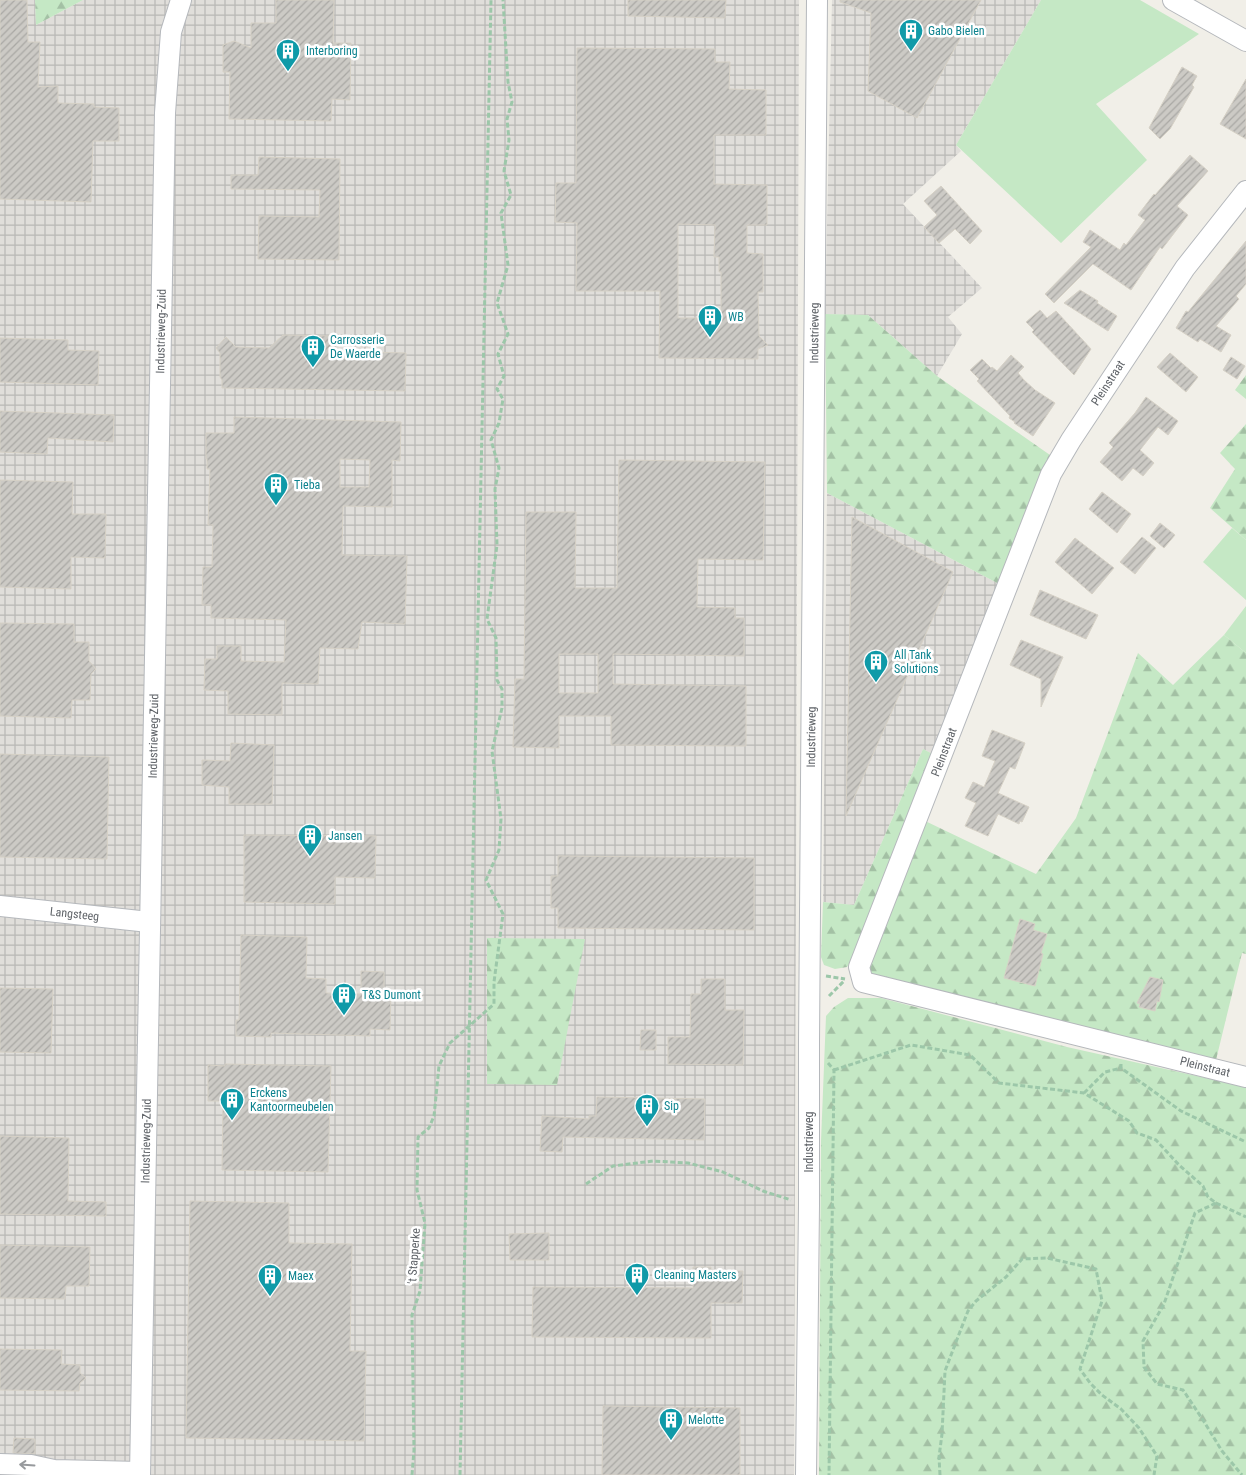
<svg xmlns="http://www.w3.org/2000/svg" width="1246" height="1475" font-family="'Roboto Condensed',sans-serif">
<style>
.industrial{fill:url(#industrial-grid)}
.grass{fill:#c5e8c5}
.forest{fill:url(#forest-firs)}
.building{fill:url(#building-hatch);stroke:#d6d1c6;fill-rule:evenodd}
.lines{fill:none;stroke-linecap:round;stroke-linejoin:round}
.minor-casing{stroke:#b5b8bc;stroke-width:22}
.path{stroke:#9cc7a9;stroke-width:3;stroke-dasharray:5 2.5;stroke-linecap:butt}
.minor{stroke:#fff;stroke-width:20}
.oneway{stroke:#979a9d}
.labels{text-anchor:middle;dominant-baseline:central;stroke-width:5;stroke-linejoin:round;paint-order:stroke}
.culture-label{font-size:12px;fill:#0d838f;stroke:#fff;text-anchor:start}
.street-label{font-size:12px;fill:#5f6368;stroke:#fff}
</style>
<defs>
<pattern id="industrial-grid" width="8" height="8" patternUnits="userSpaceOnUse" patternTransform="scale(1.25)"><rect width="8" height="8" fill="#e0deda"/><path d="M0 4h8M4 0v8" fill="none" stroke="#b9b8b5"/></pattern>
<pattern id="forest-firs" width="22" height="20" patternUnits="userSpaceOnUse" patternTransform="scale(1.25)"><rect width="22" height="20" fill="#c5e8c5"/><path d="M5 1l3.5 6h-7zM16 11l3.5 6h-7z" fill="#a3c0a4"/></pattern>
<pattern id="building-hatch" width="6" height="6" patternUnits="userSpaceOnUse" patternTransform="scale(1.25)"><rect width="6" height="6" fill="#cccac5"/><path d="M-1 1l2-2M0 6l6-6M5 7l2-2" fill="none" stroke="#a9a8a4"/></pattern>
</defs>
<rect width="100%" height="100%" fill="#f1efe8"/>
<!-- industrial -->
<path class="industrial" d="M0 0H35L36 25 83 0H799L794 1475H0Z
M832 0H1041L956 145 961 151 903 204 982 288 948 317 962 334 937 376 868 315 825 314Z
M827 493 999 584 933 754 923 749 854 905 823 902Z"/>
<!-- grass -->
<path class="grass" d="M1041 0H1140L1199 34 1096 104 1147 160 1061 243 956 145Z
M1232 528 1246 540V600L1203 562Z
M1246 606V653L1224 635Z"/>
<!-- forest -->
<path class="forest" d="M35 0H83L36 25Z
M825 314 868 315 937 376 1050 455 999 584 827 493Z
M1246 375V399L1235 390Z
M1246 424V540L1210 508 1235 469 1220 453Z
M1224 635 1246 653V954L1242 953 1216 1060 873 975 868 968 921 819 1036 874 1076 818 1138 653 1173 685Z
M923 749 933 754 853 958 847 967 835 969 824 965 821 957 823 902 854 905Z
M487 938 585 939 557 1085 487 1084Z
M848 998H881L1067 1047 1246 1087V1475H819L821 1141 826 1016 834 1007Z"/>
<!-- building -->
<path class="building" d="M0 0H27L28 42H40L38 87 58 86V103L94 104V107L119 108V141H93L91 202 0 199Z
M276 0H334L333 43H351L350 100 332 99 331 121 229 119 230 72H223V45L234 41 251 48V23H276Z
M628 0H726L725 18 628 16Z
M840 0H981L917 118 868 91 871 13 840 2Z
M577 48 715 49V62H730L729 89 766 90V135H714V184L767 185V225H747V253L763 254V292H758L759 336 768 345 758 349V359L659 358 660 291H576L577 223 555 222 556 183H576ZM678 224 715 225 714 257H719V272H721V318H678Z
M1182 67 1197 76 1192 85 1194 87 1170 129 1160 139 1149 128Z
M1246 79V139L1220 124Z
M1190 155 1208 171 1177 206 1188 215 1162 249 1160 247 1131 290 1093 264 1054 303 1045 294 1091 247 1083 242 1090 230 1120 250 1124 243 1126 245 1145 220 1138 215 1154 194 1155 195Z
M259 157 340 159 339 260 258 259 259 216 319 217 320 190 231 189V175H258Z
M941 186 982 231 970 244 955 229 939 243 924 227 937 215 924 201Z
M1246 241V284L1236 296 1239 299 1216 326 1231 335 1221 352 1200 339 1198 342 1176 328 1186 311 1188 312Z
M1080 290 1098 301 1097 303 1117 316 1108 331 1064 303Z
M1040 310 1047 318 1056 311 1091 349 1074 375 1032 332 1034 330 1026 322Z
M283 335 334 336V351L406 353 405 391 222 388V380L220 377V353L216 348 226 337 236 347 269 348Z
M0 338 68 340V350L99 351 98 385 0 382Z
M1170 353 1198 377 1186 392 1157 367Z
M1011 355 1024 367 1018 373 1024 380 1035 390 1055 403 1033 436 1014 423 1015 422 1009 418 1010 416 977 381 979 379 970 370 982 359 991 368 992 367 997 371Z
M1231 357 1245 366 1237 379 1223 370Z
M1146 397 1178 421 1168 435 1158 427 1140 450 1154 463 1143 476 1133 468 1122 481 1100 462 1113 447 1109 443 1135 413Z
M0 411 114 415 113 442 48 438 47 454 0 452Z
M234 417 401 422 400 461 392 460V507L343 506 342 555 407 556 405 624 362 622 358 649 320 648 318 684 282 683V715L228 714V691L204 690 205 659H217V646H241V661L284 662 286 620 211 618V605H202L203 567H212L213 525H208L210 469H207V459H206V433H234ZM340 459 370 460 369 487H340Z
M619 460 765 462 763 560 698 559 697 607 735 608V618H744V656L613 654V684L746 686V746L611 745V716H559V748L513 747 515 679H524L526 512H576L575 588H617ZM559 654H598V693H559Z
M0 480 73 482 72 514H106L105 558 71 557V589L0 587Z
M1102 492 1131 514 1117 533 1089 509Z
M852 517 953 572 846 816Z
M1160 523 1175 535 1164 548 1150 536Z
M1142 537 1156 548 1135 574 1120 562Z
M1075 538 1114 568 1092 594 1055 562Z
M1040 590 1098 615 1086 639 1030 615Z
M0 623 74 624V642H89V661L96 669 91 674 90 700H72L71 718 0 716Z
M1021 640 1063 657 1041 707V679L1010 665Z
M992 730 1025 743 1015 769 1010 767 998 793 1029 807 1022 822 1020 821 1019 824 998 814 988 836 965 826 976 803 965 798 973 782 984 787 995 761 982 756Z
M231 743 274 745 272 804H229V787L202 785V760L230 761Z
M0 754 109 757 107 859 0 857Z
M244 835 376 836 375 878 335 877V904L244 902Z
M558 856 754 858V930L558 928V908H551V876H558Z
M1020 919 1035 924 1033 930 1047 934 1041 953 1043 954 1035 986 1004 978Z
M241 935 307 937 306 978 326 979V993L361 994V971L384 972V994H391L390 1030 370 1029V1036L271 1033V1037L236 1036V1020H239Z
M1150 977 1163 980 1159 1002 1157 1001 1155 1011 1139 1007 1140 1004 1137 1003Z
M701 979H725V1010H744L743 1065 668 1064V1037H690L691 994H701Z
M0 988 53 989 51 1053 0 1052Z
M641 1030H656V1050H640Z
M225 1064 331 1066 328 1172 222 1170 223 1101H208V1065L225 1066Z
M597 1097 705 1099 704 1140 563 1137 562 1152 540 1151 542 1116 589 1119V1116H596Z
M0 1136 69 1138 68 1201 106 1202V1216L0 1214Z
M190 1201 289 1203V1243L352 1244 350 1351H366L364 1441 186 1438Z
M549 1233V1260H510L509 1234Z
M0 1245 90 1247 89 1286H66L65 1299 0 1298Z
M693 1267H711V1271H743L742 1303H711V1338L532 1337 533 1287 693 1288Z
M0 1349 62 1350 61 1364 80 1365V1373L86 1378 80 1383 79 1391 0 1390Z
M603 1406 740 1408V1475H602Z
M14 1438 35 1439V1454L13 1453Z"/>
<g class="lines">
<defs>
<g id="minor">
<path d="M1173 0 1246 41"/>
<path id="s1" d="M1246 191 1185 268 1071 440 1051 474 859 967 863 982 1246 1077"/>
<path id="s2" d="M0 906 149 922"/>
<path d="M0 1464 31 1465 54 1470 140 1472"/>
<path id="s3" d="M140 1475 165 113 171 32 181 0"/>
<path id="s4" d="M806 1475 809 1205V1042L817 0"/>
</g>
</defs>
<!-- minor casing -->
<use href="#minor" class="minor-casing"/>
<!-- path -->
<path class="path" d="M826 976 845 979
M829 996 844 981
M828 1063 834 1070 829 1475
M1121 1064V1068L1181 1111 1246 1142
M834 1070 911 1045 970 1055 999 1083 1084 1093 1129 1121 1137 1133 1156 1140 1179 1165 1203 1186 1208 1197 1216 1203 1195 1213 1164 1304 1143 1341 1144 1367 1157 1384 1183 1390 1203 1420 1222 1451 1242 1475
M1084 1093 1105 1072 1121 1068
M586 1184 613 1166 653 1161 688 1163 723 1172 763 1191 791 1200
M1216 1203 1246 1217
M412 1475 414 1450 412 1315 420 1291 425 1223 417 1190 418 1137 429 1128 434 1116 439 1066 450 1043 494 1004V982L503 914 486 880 499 850 501 819 492 751 502 708V689L497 680 496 638 487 619 497 545 495 489 499 468 491 440 499 423 503 399 497 389 504 376 498 354 508 334 497 303 508 265 501 213 511 195 504 171 509 140 507 119 512 102 508 82 503 0
M460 1475 491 0
M940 1475 939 1457 942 1434 945 1371 956 1342 968 1311 976 1301 1006 1277 1022 1259 1047 1258 1096 1269 1102 1301 1080 1369 1090 1383 1102 1395 1121 1409 1139 1428 1157 1456 1154 1475"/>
<!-- minor -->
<use href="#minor" class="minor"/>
</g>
<!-- one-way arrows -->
<defs><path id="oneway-shaft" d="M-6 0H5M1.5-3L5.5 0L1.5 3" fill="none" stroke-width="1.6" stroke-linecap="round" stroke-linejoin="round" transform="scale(1.25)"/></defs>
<use class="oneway" href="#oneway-shaft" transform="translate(27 1465) rotate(-176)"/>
<!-- icons -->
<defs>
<symbol id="building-pin" viewBox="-11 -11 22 30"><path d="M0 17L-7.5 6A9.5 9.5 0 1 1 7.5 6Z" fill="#0f9aa8" stroke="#fff"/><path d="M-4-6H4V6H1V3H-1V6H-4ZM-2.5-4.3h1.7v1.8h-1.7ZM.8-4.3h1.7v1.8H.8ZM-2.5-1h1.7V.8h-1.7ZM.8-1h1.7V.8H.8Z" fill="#fff"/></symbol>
</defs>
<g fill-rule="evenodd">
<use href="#building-pin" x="897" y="17" width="28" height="38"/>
<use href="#building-pin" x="274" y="37" width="28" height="38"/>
<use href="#building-pin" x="696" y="303" width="28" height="38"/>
<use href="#building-pin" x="299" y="333" width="28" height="38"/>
<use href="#building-pin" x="262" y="471" width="28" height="38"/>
<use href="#building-pin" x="862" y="648" width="28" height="38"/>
<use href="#building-pin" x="296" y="822" width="28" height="38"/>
<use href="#building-pin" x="330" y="981" width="28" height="38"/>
<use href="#building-pin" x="218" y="1086" width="28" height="38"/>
<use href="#building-pin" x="633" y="1092" width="28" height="38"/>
<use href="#building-pin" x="623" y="1261" width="28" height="38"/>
<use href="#building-pin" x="256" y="1262" width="28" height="38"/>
<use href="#building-pin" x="657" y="1406" width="28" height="38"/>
</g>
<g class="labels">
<!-- culture labels -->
<g class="culture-label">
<text x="928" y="31">Gabo Bielen</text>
<text x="306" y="51">Interboring</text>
<text x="728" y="317">WB</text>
<text x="330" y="340">Carrosserie<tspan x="330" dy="14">De Waerde</tspan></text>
<text x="294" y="485">Tieba</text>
<text x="894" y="655">All Tank<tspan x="894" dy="14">Solutions</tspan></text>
<text x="328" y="836">Jansen</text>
<text x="362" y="995">T&amp;S Dumont</text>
<text x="250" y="1093">Erckens<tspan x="250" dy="14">Kantoormeubelen</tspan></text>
<text x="664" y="1106">Sip</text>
<text x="654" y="1275">Cleaning Masters</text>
<text x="288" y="1276">Maex</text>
<text x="688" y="1420">Melotte</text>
</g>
<!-- street labels -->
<g class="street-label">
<text stroke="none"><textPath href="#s3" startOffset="1144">Industrieweg-Zuid</textPath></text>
<text stroke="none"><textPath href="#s4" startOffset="1142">Industrieweg</textPath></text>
<text transform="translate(1108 383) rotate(-57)">Pleinstraat</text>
<text stroke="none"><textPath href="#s3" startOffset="739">Industrieweg-Zuid</textPath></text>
<text stroke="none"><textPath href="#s4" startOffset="738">Industrieweg</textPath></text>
<text transform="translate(944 752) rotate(-69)">Pleinstraat</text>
<text stroke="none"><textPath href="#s2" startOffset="75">Langsteeg</textPath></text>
<text stroke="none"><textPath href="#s1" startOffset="1241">Pleinstraat</textPath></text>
<text stroke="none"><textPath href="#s3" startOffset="334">Industrieweg-Zuid</textPath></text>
<text transform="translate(809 1142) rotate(-90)">Industrieweg</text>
<text transform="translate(414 1256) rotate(-86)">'t Stapperke</text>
</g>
</g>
</svg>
